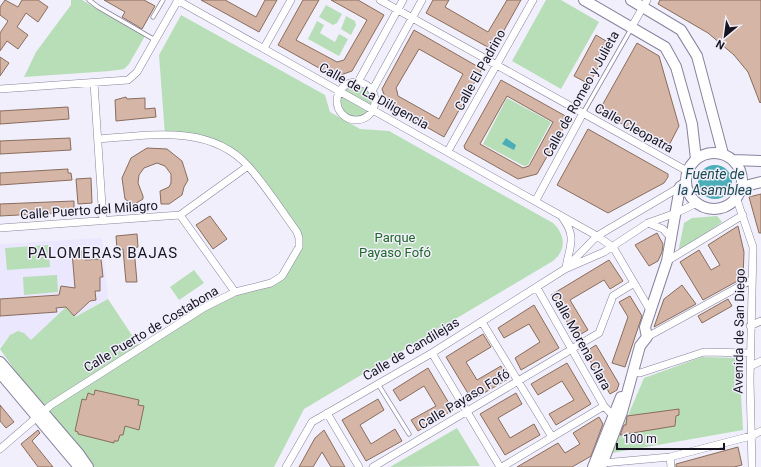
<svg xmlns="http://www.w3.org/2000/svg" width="761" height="467" font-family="Roboto,sans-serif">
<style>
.built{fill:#ebe7fe}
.green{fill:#b7deb7}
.water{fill:#4aadb7}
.building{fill:#d5b5a5;stroke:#896d5e;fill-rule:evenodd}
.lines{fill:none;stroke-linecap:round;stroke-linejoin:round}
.lane-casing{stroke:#88839f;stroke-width:5}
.street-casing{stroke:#88839f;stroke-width:8}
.secondary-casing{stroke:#88839f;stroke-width:12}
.lane{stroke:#fff;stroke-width:3.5}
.street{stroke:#fff;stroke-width:7}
.secondary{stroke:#fff;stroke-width:10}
.labels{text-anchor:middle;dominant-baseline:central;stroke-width:3;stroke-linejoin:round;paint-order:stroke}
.street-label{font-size:13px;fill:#16141f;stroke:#f1effc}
.park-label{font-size:13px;fill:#1f6827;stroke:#f1effc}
.water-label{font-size:14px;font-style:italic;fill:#1d494e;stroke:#f1effc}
.quarter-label{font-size:15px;letter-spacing:1px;fill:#16141f;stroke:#f1effc}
</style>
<rect width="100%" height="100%" fill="#f1effc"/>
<!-- built -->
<path class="built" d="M102 238 108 299 74 317 66 308 31 340 24 333 10 335 0 347V244Z"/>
<!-- green -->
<path class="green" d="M71 0H82L145 36 129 64 124 69 110 71 24 77 36 52 71 5Z
M546 0H561L599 22 561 89 512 61Z
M326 5 342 14 337 23 333 25 319 17Z
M181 15 325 95 330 112 360 129 389 131 553 223C565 234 567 250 553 261L304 409 274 467H88L43 411 0 349 10 335 18 331 24 333 31 340 66 307 75 317 108 299 141 349 205 307 282 276 299 238 248 166 211 142 165 135 159 55Z
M346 16 355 21 356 25 351 35 341 29Z
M317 21 324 25 320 33 335 42 339 34 348 39 339 56 308 39Z
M352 85C363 84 377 93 371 105L345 90Z
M341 96 368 112 362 116H350C342 111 338 105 341 96Z
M507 98 551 122 528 165 524 166 483 144Z
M717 216 722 222 678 253 684 223 692 218Z
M48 245 50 267 7 270 5 248Z
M194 270 204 283 179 300 170 287Z
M57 275 58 292 24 295 23 277Z
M702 357 739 358 743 430 612 453 644 378Z
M457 428 480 466 390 467Z"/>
<!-- water -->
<path class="water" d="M506 138 516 145 514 150 502 144Z
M698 182a17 17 0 1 1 34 0a17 17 0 1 1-34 0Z"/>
<!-- building -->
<path class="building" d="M5 0 18 7 22 0H38L48 7 38 22 26 13 17 27 28 35 18 49 7 41 0 51V33L8 21 0 15V7Z
M104 0H144L155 6 142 29 122 17 125 12Z
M201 0H225L256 17 265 0H277L259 32Z
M303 0H319L296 40 337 62 344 60 367 20 331 0H358L384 15 352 71 335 77 278 45Z
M433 0H449L445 7 488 32 507 0H521L493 50 426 13Z
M660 0H761V102L760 103 748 72 734 55 708 33 658 4Z
M414 30 482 69 444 137 388 105 382 89ZM419 49 463 74 439 119 398 96 397 91 396 88Z
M596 35 611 44 589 84 574 76Z
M637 43 659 56 679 126 667 149 599 111Z
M0 57 9 63 0 76Z
M501 80 569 118 537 174 518 179 465 149 464 146ZM507 96 553 122 529 166 523 168 480 144Z
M126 97 127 99 145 98V109L155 108 156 117 116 121 115 100Z
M68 107 69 119 0 124V111Z
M588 129 668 174V177L664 183 608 213 557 185Z
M70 138 71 150 0 154V141Z
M147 148 167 149 182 161 188 180 184 187 182 195 169 204H161L160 191 169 187 171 183V174L165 166 157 163 144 168 139 175 138 183 143 196V199L133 205 125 199 122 178 131 158Z
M68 169V173H71L72 180 0 185V173Z
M91 178 92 203 78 204 76 179Z
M761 194V233H759L749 197Z
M74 201V212L0 216V204Z
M210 216 227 239 213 249 196 225Z
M738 226 744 252 743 278 703 300 680 262 699 250 711 270 720 265 708 245Z
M657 233 663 244 662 252 658 261 649 266 635 245Z
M137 234 138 247 134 248 137 282H126L123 249 117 250 116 236Z
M82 251V257H85V260L101 259 103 277H100V291H95L96 300 90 301 74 316 66 307 56 308 57 312 0 316V299L59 295 61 286 75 288 72 252Z
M609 260 623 281 610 289 604 280 570 300 588 330 576 337 551 295Z
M682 285 696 304 654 327 664 299Z
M630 296 642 316 625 367 612 363 628 317 619 302Z
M728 299 732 306 702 323 698 316Z
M534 305 559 348 521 370 515 358 540 342 529 324 504 338 498 328Z
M483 334 491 347 466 362 477 380 501 366 508 379 472 400 446 357Z
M596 345 619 384 617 390 610 394 585 352Z
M567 363 591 404 556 425 549 414 574 400 562 381 538 395 531 384Z
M428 368 453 410 418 431 411 420 436 406 424 386 400 401 393 390Z
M95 390 139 400 138 405 144 406 139 430 125 426 123 435H120L118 441H114V443L78 434V432L75 431 82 399 86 400 88 393 94 395Z
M516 393 522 404 498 418 510 438 534 424 540 435 505 455 480 414Z
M378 399 384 410 360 425 371 444 395 429 402 441 366 461 342 420Z
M0 405 14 422 6 428 0 421Z
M679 409V415L676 416 675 426 620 435 624 425H626L627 416Z
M599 417 603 424 591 456 586 459 572 467H517L558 443 565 453 580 444 573 433Z
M38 430 40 433 32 441 53 467H38L21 444Z
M324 430 345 467H331L322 452 313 467H299L315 438Z
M738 447 742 465 734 467H676V464Z"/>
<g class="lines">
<defs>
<path id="lane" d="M89 0 98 7 155 40
M153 17 163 0
M583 113 631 29
M378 384 409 434"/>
<path id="street" d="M177 0 597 236 613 247 650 310
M380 0 687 171
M631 28 647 0
M264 48 291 0
M358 82 403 0
M337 101a19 19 0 1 1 38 0a19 19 0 1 1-38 0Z
M94 83 103 221
M0 89 128 80 137 72 178 0
M372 91 422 0
M448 151 533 0
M736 197 753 247 750 380 752 467
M536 200 583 113
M180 215 248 166
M562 217C577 237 570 245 566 267
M648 223 663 229 672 239
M0 228 180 215 235 292
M667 261 743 215
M567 267 597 236 680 187
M537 288 604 406 616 419
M482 322 552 437
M750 326 761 321
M647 337 751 280
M575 347 599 333 613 296 631 285
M432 353 500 467
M751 366 761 361
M632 372 640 373 704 352 750 353
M327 413 359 467
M0 449 51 405 205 307 235 292 271 283 282 276 299 247V238L297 232C281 210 266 186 248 166 210 124 149 135 99 139
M670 457 671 467
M603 463 670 457 751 436 761 431
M286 467 312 422 432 353 565 269 604 252 648 223 676 213 697 203
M373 467 567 352
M502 467 604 406"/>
<path id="secondary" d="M584 0 665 47 676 67 692 124 696 159
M631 0 681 30 697 56 723 154
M686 181a28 28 0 1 1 56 0a28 28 0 1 1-56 0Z
M733 160 761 161
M741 187 761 182
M0 362 79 454 88 467
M0 373 79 467
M593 467 621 397
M601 467 622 412 640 346 647 337 645 327 667 261 680 187 686 183"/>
</defs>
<!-- lane casing -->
<use href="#lane" class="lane-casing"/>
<!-- street casing -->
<use href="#street" class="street-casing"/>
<!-- secondary casing -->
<use href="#secondary" class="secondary-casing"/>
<!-- lane -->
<use href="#lane" class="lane"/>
<!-- street -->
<use href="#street" class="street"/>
<!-- secondary -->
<use href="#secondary" class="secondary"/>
</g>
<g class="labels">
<!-- street labels -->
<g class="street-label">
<text transform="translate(480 70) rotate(-61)">Calle El Padrino</text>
<text transform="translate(581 94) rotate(-61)">Calle de Romeo y Julieta</text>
<text transform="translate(374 96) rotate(29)">Calle de La Diligencia</text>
<text transform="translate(634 128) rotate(29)">Calle Cleopatra</text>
<text transform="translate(89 210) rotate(-4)">Calle Puerto del Milagro</text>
<text transform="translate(151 329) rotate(-31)">Calle Puerto de Costabona</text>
<text transform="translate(739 331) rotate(-89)">Avenida de San Diego</text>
<text transform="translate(581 341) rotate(61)">Calle Morena Clara</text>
<text transform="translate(411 349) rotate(-31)">Calle de Candilejas</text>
<text transform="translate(464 399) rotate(-31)">Calle Payaso Fofó</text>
</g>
<!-- park labels -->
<g class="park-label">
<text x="395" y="237">Parque<tspan x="395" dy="15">Payaso Fofó</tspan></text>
</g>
<!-- water labels -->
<g class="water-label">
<text x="715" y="174">Fuente de<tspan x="715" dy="16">la Asamblea</tspan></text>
</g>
<!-- quarter labels -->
<g class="quarter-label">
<text x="103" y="253">PALOMERAS BAJAS</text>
</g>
</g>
<!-- north arrow -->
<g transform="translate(725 36) rotate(209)" stroke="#f1effc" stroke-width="3" paint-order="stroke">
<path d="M0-3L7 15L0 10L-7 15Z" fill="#16141f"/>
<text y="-6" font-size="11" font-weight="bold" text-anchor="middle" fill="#16141f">N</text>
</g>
<!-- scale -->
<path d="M617 443v6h107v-6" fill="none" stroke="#16141f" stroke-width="2"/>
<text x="623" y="443" font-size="12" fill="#16141f" stroke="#f1effc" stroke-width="3" paint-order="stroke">100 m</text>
</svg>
